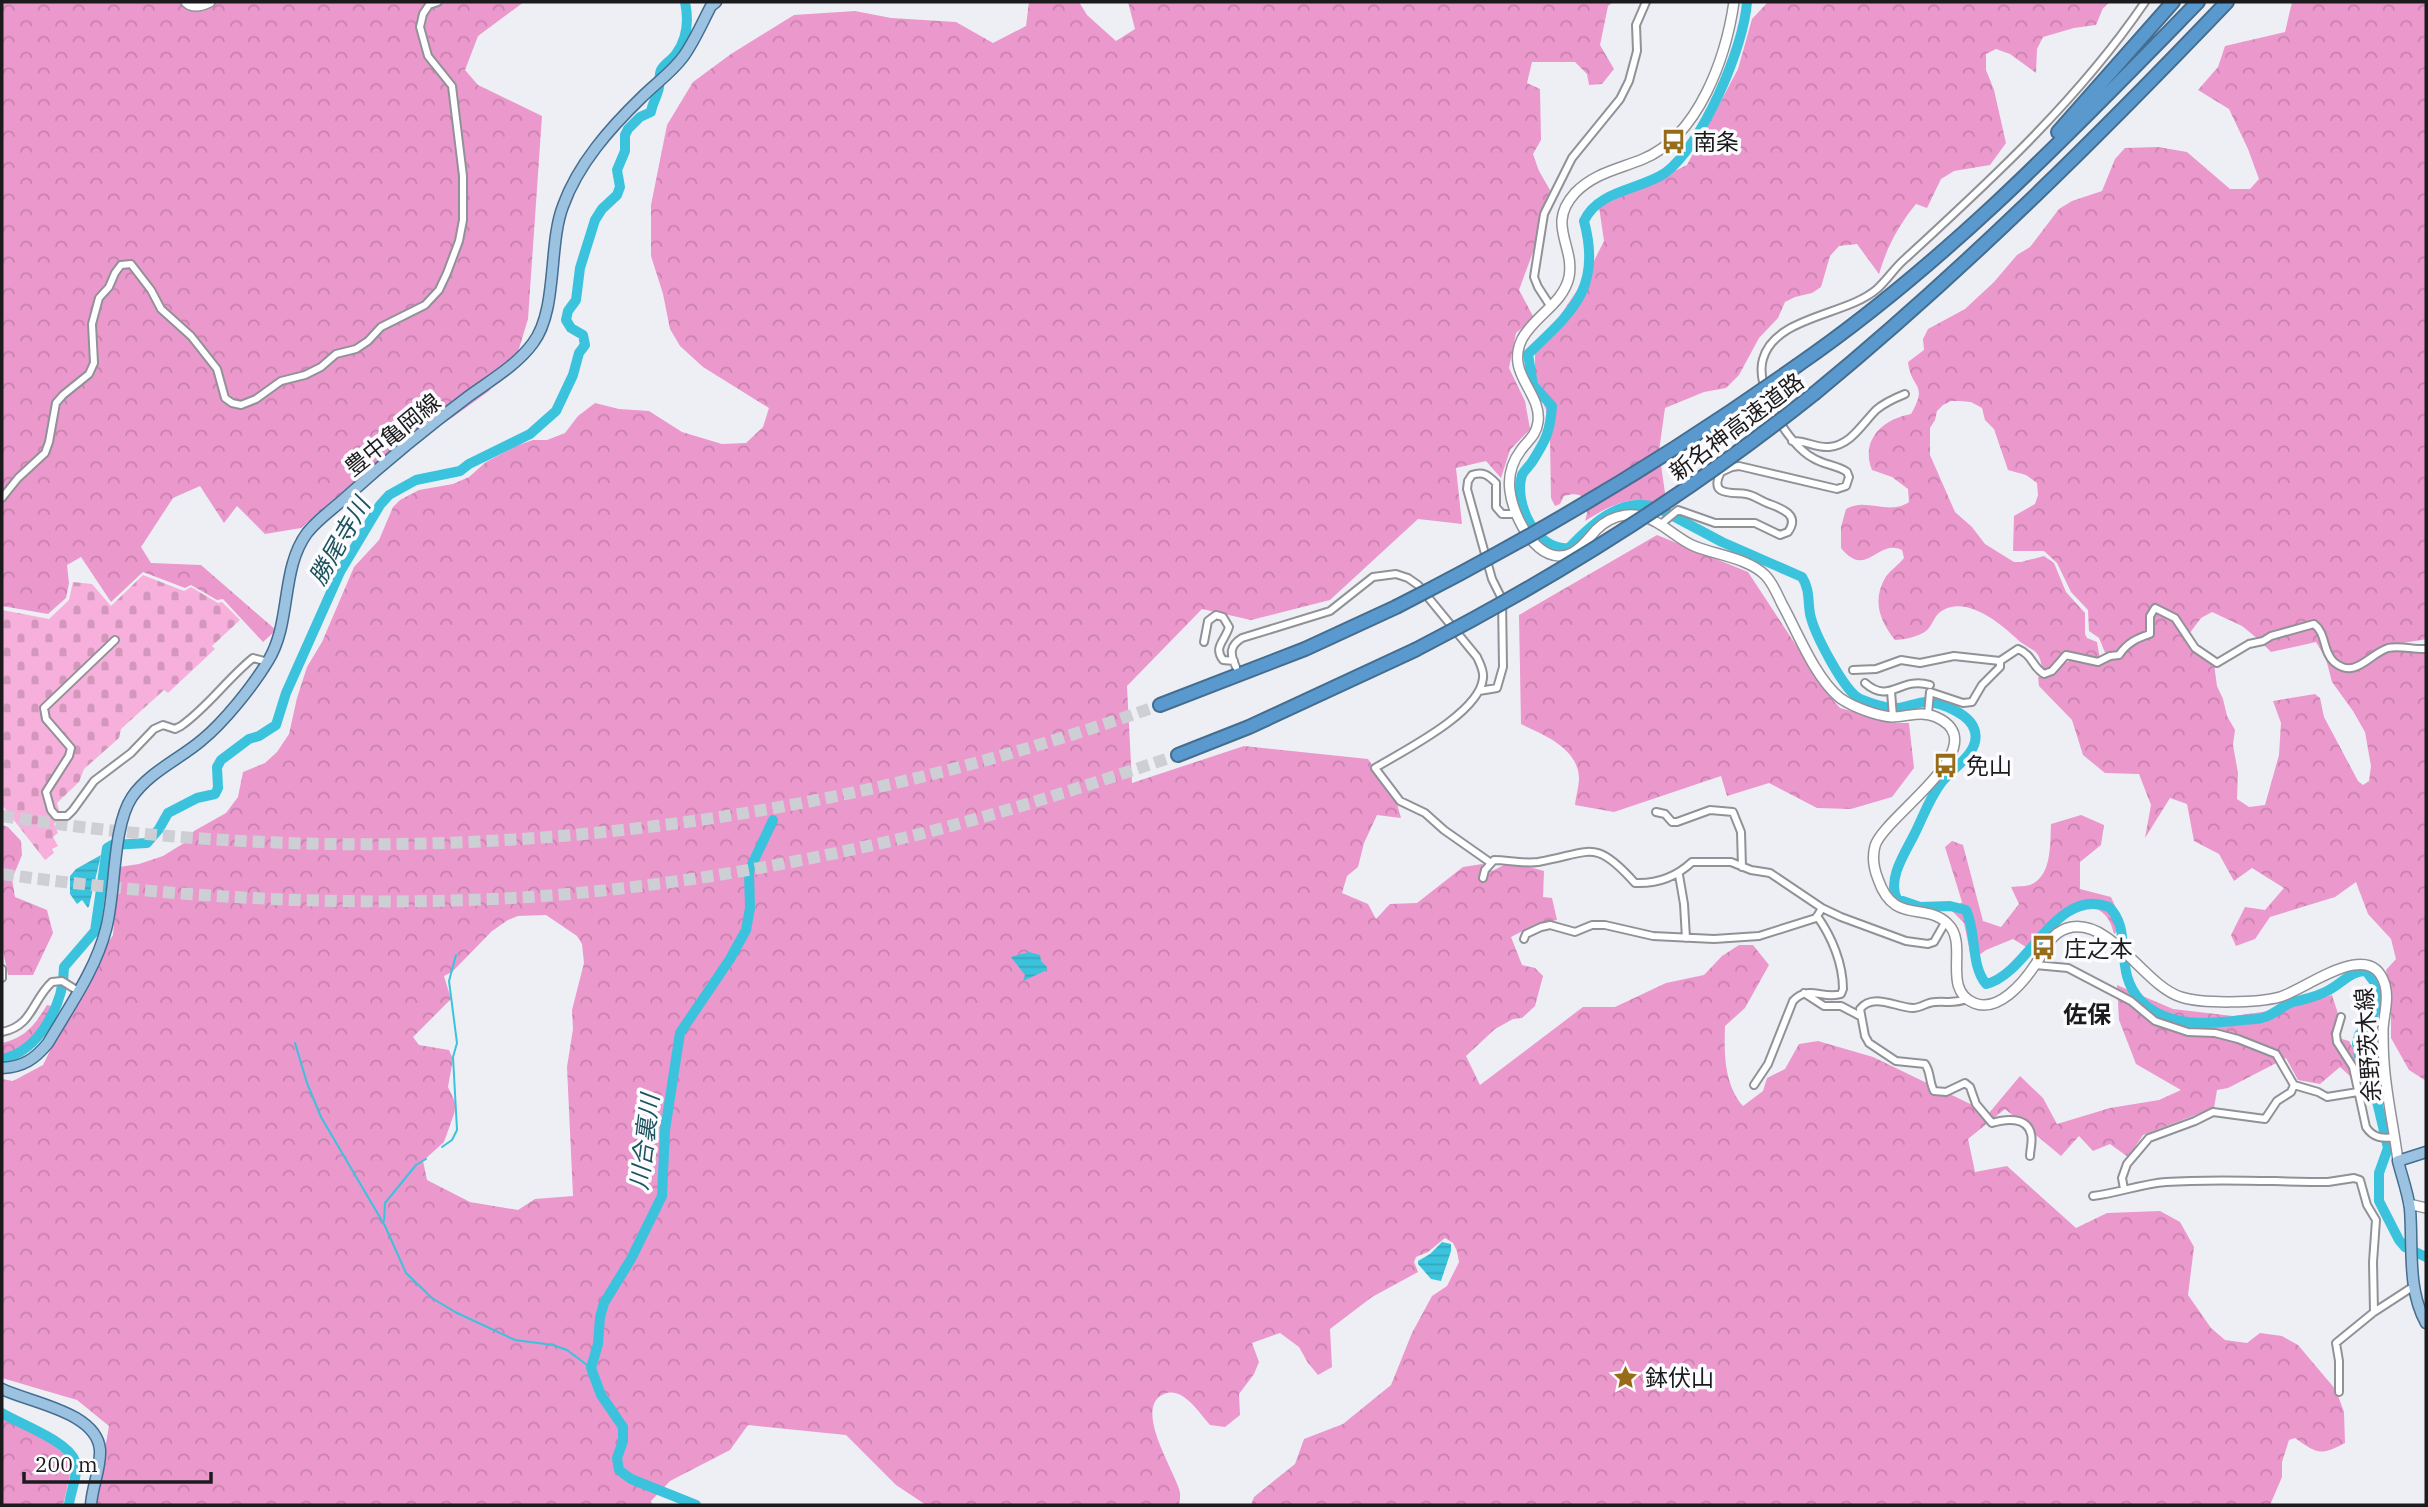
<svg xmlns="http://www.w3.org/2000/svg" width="2428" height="1507" font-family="'IBM Plex Serif','Noto Sans JP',serif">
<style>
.forest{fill:url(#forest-crowns);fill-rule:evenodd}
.cemetery{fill:url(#cemetery-stones)}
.water{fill:url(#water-rules)}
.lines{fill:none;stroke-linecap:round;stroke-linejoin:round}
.stream{stroke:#3bc3dd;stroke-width:2}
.river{stroke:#3bc3dd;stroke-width:10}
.highway-tunnel{stroke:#cecfd5;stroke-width:12;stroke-dasharray:12 6;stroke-linecap:butt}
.street-casing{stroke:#919298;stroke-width:10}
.secondary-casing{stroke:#919298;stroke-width:12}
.primary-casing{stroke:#446d8f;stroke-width:13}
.highway-casing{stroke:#446d8f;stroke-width:16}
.street{stroke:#fff;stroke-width:6}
.secondary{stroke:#fff;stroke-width:9}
.primary{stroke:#9cc2e1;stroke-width:10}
.highway{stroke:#5a99cd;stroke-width:12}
.highway-bridge-casing{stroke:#446d8f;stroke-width:16;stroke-linecap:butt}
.highway-bridge{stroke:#5a99cd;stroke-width:12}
.labels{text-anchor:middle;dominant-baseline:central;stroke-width:7;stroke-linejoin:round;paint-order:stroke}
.poi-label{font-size:23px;fill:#1b1b1d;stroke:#fcfcff;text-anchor:start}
.street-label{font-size:23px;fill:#1b1b1d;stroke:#fcfcff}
.water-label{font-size:24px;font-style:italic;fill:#1c535e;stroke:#fcfcff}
.neighbourhood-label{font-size:24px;font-weight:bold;fill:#1b1b1d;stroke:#fcfcff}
</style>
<defs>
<pattern id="forest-crowns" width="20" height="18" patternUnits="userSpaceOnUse" patternTransform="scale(1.75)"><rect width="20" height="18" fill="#eb98cc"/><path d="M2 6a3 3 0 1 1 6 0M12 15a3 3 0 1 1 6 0" fill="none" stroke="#c982af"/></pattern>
<pattern id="cemetery-stones" width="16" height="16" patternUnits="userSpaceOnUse" patternTransform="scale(1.75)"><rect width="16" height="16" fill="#f7b0dc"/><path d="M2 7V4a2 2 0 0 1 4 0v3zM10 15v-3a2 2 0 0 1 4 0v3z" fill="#d397bc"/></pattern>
<pattern id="water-rules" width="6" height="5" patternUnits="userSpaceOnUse" patternTransform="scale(1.75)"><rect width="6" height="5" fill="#3bc3dd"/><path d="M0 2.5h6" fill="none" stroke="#33a7bd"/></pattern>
</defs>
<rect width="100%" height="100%" fill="#eeeff5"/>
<!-- forest -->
<path class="forest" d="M2 2H524L478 36 465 70 478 85 542 116 528 319 518 352 489 391 453 417 362 475 301 528 265 534 237 506 224 523 200 486 173 498 141 547 151 563 201 565 276 630 263 642 223 599 217 600 191 585 185 588 143 572 111 602 81 557 67 565 69 583 66 598 48 614 2 606Z
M1029 2H1079L1087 15 1116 41 1135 29 1128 2H1613L1608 6 1600 45 1614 69 1602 84 1589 85 1587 74 1575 62H1532L1527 83 1540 89 1541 140 1533 154 1539 171 1550 190 1536 244 1519 290 1534 318 1516 333 1509 368 1525 401 1530 429 1510 450 1501 478 1486 461 1456 468 1462 524 1418 519 1330 600 1251 620 1202 609 1127 686 1132 783 1244 746 1368 759 1396 800 1401 818 1377 815 1364 843 1358 867 1347 876 1342 893 1368 904 1376 919 1390 904 1417 903 1463 867 1482 864 1492 871 1510 862 1544 871 1543 897 1552 898 1557 920 1536 924 1511 937 1522 965 1535 968 1543 976 1535 1006 1522 1018 1513 1019 1495 1029 1466 1056 1480 1085 1583 1007H1615L1666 983 1704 975 1722 956 1739 945H1753L1769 965 1745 1008 1725 1026C1724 1053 1724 1084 1743 1106L1763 1091 1767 1078 1785 1069 1799 1044 1818 1041 1873 1057 1989 1113 2020 1076 2043 1098 2057 1124 2110 1108 2159 1100 2181 1090 2136 1064 2119 1020 2117 985 2173 1009 2233 1016 2284 1009 2332 995 2339 1017 2335 1037 2349 1041 2372 1083 2351 1077 2340 1067 2320 1084 2298 1080 2286 1058 2228 1088 2217 1090 2214 1108 2143 1135 2128 1157 2110 1144 2093 1151 2079 1136 2061 1156 2005 1109 1968 1139 1975 1172 2007 1166 2076 1228 2107 1213 2160 1211 2180 1222 2194 1247 2188 1295 2211 1328 2225 1340 2247 1343 2260 1333 2282 1336 2298 1345 2336 1390 2344 1412 2345 1443C2320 1456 2318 1454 2295 1438L2289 1440 2282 1462V1477L2270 1505H1251L1254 1497 1295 1464 1304 1439 1343 1424 1391 1385 1412 1333 1432 1296 1447 1286 1459 1262 1457 1251 1453 1243 1445 1238 1428 1252 1416 1257 1414 1262 1418 1272 1372 1297 1330 1329 1332 1367 1318 1375 1308 1363 1299 1347 1280 1333 1252 1343 1259 1362 1254 1374 1239 1394 1240 1415 1225 1427 1210 1425C1199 1413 1183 1386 1164 1394 1133 1407 1173 1468 1179 1489 1181 1494 1180 1499 1179 1505H926L896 1485 846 1435 748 1425 730 1450 670 1481 651 1501 652 1505H95L109 1426 77 1400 2 1378V1079L13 1081 43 1065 63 1024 102 952 113 935 119 867 139 864 163 856 184 843 194 831 226 813 238 797 243 772 265 763 277 752 289 734 297 698 307 667 322 642 354 567 379 540 393 507 400 500 419 490 453 484 469 477 486 462 516 446 533 440H547L565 433 578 416 595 403 619 409 649 411 682 432 722 444 746 443 763 427 769 408 703 367 680 346 670 329 663 294 651 256V205L667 125 693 82 731 54 794 15 855 11 891 18 956 22 993 43 1026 26ZM546 915 577 936 582 944 584 963 572 1010 573 1029 567 1067 573 1196 535 1199 518 1210 470 1202 427 1180 423 1161 444 1142 454 1114 456 1104 448 1087 453 1059 449 1050 419 1045 413 1037 451 999 444 976 452 972 492 931 508 920 518 916Z
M1768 2H2110L2103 8 2096 25 2074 28 2043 37 2037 49 2036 73 2010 54 1996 49 1986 54V70L1994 90 2006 143 1990 165 1954 171 1941 179 1927 208 1916 204C1898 226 1887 247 1879 274L1857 244 1839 246 1830 256 1821 287 1812 293 1795 297 1785 302 1778 318 1759 338 1739 375 1726 388 1704 392 1665 408 1659 451 1667 507 1665 511C1661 508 1655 503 1650 502 1627 495 1603 510 1585 521 1591 503 1585 489 1564 496L1560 504 1555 506 1551 498 1550 441 1546 410 1535 382V353L1586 277 1604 241 1599 207 1687 165 1738 69 1752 19Z
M2292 2H2426V639C2414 642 2400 642 2388 647 2371 653 2351 676 2333 657 2323 647 2327 633 2317 623L2258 639 2242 626 2212 612 2201 618 2189 634 2182 627 2180 619 2157 606 2152 607 2148 633C2134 636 2126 642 2117 653L2106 655 2099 638 2089 631 2088 610 2071 592 2057 563 2044 551H2013L2014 516 2035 504 2038 495 2037 483 2026 475 2008 470 1994 429 1985 420 1982 408 1971 402 1960 401H1951L1943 405 1937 411 1935 420 1930 428V455L1955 512 1972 527 1985 544 2014 562H2021L2044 556 2054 563 2066 592 2085 613V634L2087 638 2097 642 2100 659 2098 661 2067 651 2063 653 2055 664 2044 671 2042 669C2040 647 2029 651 2016 638 1999 622 1963 593 1939 613 1934 617 1932 626 1926 631 1920 636 1903 640 1895 640 1880 621 1872 601 1885 578 1889 571 1899 565 1904 558L1902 550C1877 538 1867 580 1841 548V527L1846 509C1866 497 1889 516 1909 502L1908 489 1892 477 1872 470C1860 440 1883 419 1911 414 1929 382 1911 390 1908 362L1924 350 1923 339 1928 329 1965 309 1994 282 2017 255 2030 247 2059 209 2072 201 2102 191 2115 159 2125 148 2158 147 2187 152 2230 189H2250L2259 179 2248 149 2229 109 2198 90 2218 67 2225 46 2285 32Z
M1657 535 1748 572 1828 694 1840 708 1897 723H1909L1914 768 1892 797 1851 809 1817 808 1769 783 1727 796 1721 776 1614 812 1575 805C1576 796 1579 786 1579 778 1578 748 1544 735 1521 724L1519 615Z
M2154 611 2175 620 2179 629 2214 664 2217 686 2223 699 2227 716 2235 730 2233 745 2238 773 2237 799 2249 807 2265 805 2279 755 2281 723 2273 701 2315 694 2320 698 2324 717 2358 781 2363 785 2369 781 2371 766 2365 732 2353 711 2332 682 2326 659 2316 642 2271 652 2263 644 2273 638 2313 627C2328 642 2319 656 2342 670L2362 667 2388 650 2426 651V1081L2409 1070 2391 1038V997L2386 970 2396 959 2391 939 2368 914 2356 882 2335 897 2270 917 2255 939 2236 946 2231 935 2245 907 2265 910 2284 888 2252 868 2234 881 2219 854 2194 841 2187 804 2170 798 2145 838 2151 805 2139 774 2105 773 2083 755 2072 720 2039 686 2038 677C2054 677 2058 666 2069 661 2077 658 2090 663 2098 664L2127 646 2150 636Z
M2081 815 2104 825 2101 845 2080 862V889L2111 897 2124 926 2114 934C2109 913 2101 911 2084 902L2052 925 2031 950 2013 939 1986 950 1978 956 1970 952 1964 923 1952 911 1962 902 1945 847 1952 841 1963 845 1983 921 2001 927 2019 904 2011 887C2018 886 2028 887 2034 883 2052 872 2050 843 2051 824Z
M2 825 8 827 21 841 22 855 12 879 15 897 47 910 53 933 33 975H8L2 946Z
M47 1005 52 1006C42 1029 27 1047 2 1055V1043C25 1038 35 1025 47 1005Z
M2 1417 48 1441 67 1456 70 1476 63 1505H2Z"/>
<!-- cemetery -->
<path class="cemetery" d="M143 575 184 591 191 587 218 603 222 602 240 620 212 646 215 649 168 693 164 690 121 729 119 738 84 769 79 782 57 803 61 817 54 824 58 833 53 837 58 846 52 849 54 853 45 860 2 805V610L49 619 69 600 73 582 92 584 111 606Z"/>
<!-- water -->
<path class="water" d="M101 855 89 906 88 908 82 900 77 904 70 894V876L76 869Z
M1029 952 1040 955 1041 961 1047 967V970L1023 981 1025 975 1011 957Z
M1442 1242 1451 1244V1251L1441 1281 1431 1279 1418 1264V1261L1430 1254Z"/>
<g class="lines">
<!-- stream -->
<path class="stream" d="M295 1043 307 1083 321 1117 385 1226 406 1273 432 1298 455 1312 515 1340 553 1345 567 1350 591 1368
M442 1147 452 1140 457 1130 453 1057 457 1043 449 981 456 955
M384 1221 385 1203 416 1165 426 1159"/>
<!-- river -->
<path class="river" d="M1747 2C1744 47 1702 146 1665 173 1640 190 1598 190 1584 221 1602 288 1573 311 1528 354L1533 385 1552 406C1550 432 1546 440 1532 462 1529 466 1524 471 1522 475 1513 503 1537 552 1569 548 1592 524 1622 495 1658 508L1722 542 1802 577C1811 591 1807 604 1811 618 1816 636 1844 691 1860 699 1870 703 1880 707 1891 708 1903 710 1915 702 1927 702 1943 703 1972 715 1975 732 1980 753 1952 768 1941 783 1929 799 1923 817 1914 835 1905 853 1887 879 1897 899L1920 907 1950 906 1966 910C1977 933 1970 964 1986 984 2028 975 2055 886 2109 907 2134 931 2112 971 2141 1001 2167 1028 2210 1024 2243 1020 2250 1019 2258 1020 2265 1017 2275 1014 2283 1005 2293 1002 2305 999 2317 997 2329 990 2341 984 2352 970 2366 971L2378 987V1001L2372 1019 2359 1035 2357 1044 2359 1056 2371 1076 2388 1148 2379 1173V1201L2399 1240 2405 1247 2426 1257
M2 1059C40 1051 64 1003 64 967L95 931 107 848 112 845 147 843 159 829 168 813 197 798 215 794 218 788 217 767 221 760 249 739 259 736 276 725 286 693 340 572 380 505 389 495 416 480 460 471 469 464 530 434 556 411 573 375 579 353 585 345 583 335 571 328 566 320 568 311 576 300 580 268 595 220 602 209 617 195 620 187 617 170 625 151V135L628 129 640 117 651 112C652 104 656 99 658 91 661 84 658 77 661 70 665 63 672 60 676 54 688 38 689 21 685 2
M2 1413C20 1424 68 1441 75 1461 79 1475 70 1492 69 1505
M696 1505 631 1479 619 1470 617 1458 623 1441V1427L601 1395 591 1368 598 1344 600 1317 604 1303 631 1259 662 1196 665 1130 680 1033 730 959 746 930 750 908 749 871 773 820"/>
<!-- highway-tunnel -->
<path class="highway-tunnel" d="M2 816C393 877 786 839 1160 705
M2 874C176 898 353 908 529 897 660 888 792 865 920 834 1007 812 1092 784 1178 755"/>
<defs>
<path id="street" d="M1551 307 1538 287 1534 277 1544 214 1572 158 1620 99 1629 81 1637 51 1636 25 1646 2
M1792 441C1805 440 1815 448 1829 447 1851 445 1862 424 1876 410 1884 403 1895 398 1905 394
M2 498 18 478 45 453 49 442 56 403 63 395 89 374 94 363 92 324 99 298 109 287 115 273 121 265 131 264 151 290 161 309 191 336 217 369 225 398 232 403 241 405 256 399 281 381 305 375 321 367 336 354 356 349 368 341 381 327 425 305 439 290 447 273 459 241 463 220V176L452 86 428 56 420 27 423 14 429 5 438 2
M1661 524 1678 510 1715 523H1755L1780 535 1788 532C1801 514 1780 508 1767 503 1760 500 1753 495 1746 494 1733 492 1708 497 1721 472L1732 467 1739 466 1837 489 1846 486 1849 477 1847 472C1837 465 1824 465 1813 458 1788 445 1754 387 1763 359 1775 316 1846 316 1877 289 1888 279 1895 267 1906 258 1992 179 2079 99 2145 2
M115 640 44 708 46 719 71 748 69 756 46 792 51 810 56 816H67L73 810 94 781 131 753 154 729 163 725 175 729 181 726C208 707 227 679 253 658L268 662
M1204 642 1208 621 1216 615 1223 617 1229 627C1225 641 1213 647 1223 660L1234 661
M1236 667C1230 654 1229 646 1242 638L1330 611 1373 577 1396 574 1408 578 1418 585 1477 657C1480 664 1484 670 1483 678 1480 713 1403 751 1375 768L1400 801 1425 813 1444 830 1491 863
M1853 670 1876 669 1901 660 1920 663 1954 656 2000 661
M1865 683C1890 705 1900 676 1930 685
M1479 691 1497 688 1503 667 1502 599 1492 579 1467 489 1468 481 1472 475C1483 471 1488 475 1496 483V507L1502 514H1515
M1891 691 1893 717
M1928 714 1930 692 1963 703 1972 702 1982 685 2000 667V661L2018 649C2033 655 2032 667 2044 674L2052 671 2066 655 2098 662 2110 656 2119 655C2127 643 2137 638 2150 634V616L2155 608 2175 618 2195 648 2217 663 2249 644 2263 641 2271 636 2314 624C2327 634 2322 651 2334 662 2355 680 2369 654 2388 648 2399 645 2415 650 2426 649
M1656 812 1665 814 1672 822H1677L1710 810 1733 812 1741 832 1742 867
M1679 875 1684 904 1686 938
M1483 878 1485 870 1494 860C1508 860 1523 864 1538 862 1591 853 1594 837 1635 883 1658 884 1676 877 1692 862H1731L1751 870 1770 873 1822 908 1841 917 1906 941 1928 944 1934 942 1946 921
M1524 939 1526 934 1541 927 1550 925 1575 932 1592 925H1605L1653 936 1714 939 1759 936 1816 918 1822 908
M2035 965 2068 968 2131 1001 2155 1021 2188 1032 2215 1033 2238 1039 2276 1054 2294 1085 2291 1092 2277 1101 2265 1119 2213 1112 2195 1121 2149 1138 2127 1164 2122 1178 2124 1189
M2 969V978
M1804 993 1824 1006H1841L1860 1016
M1967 999C1953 1004 1948 1001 1935 1002 1927 1002 1921 1008 1913 1008 1897 1008 1873 992 1860 1009L1865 1036 1869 1043 1896 1061 1925 1064C1931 1072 1929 1082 1934 1091L1946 1092 1965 1083 1970 1087 1976 1104 1992 1123C2005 1119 2027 1116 2031 1134 2033 1141 2030 1149 2030 1156
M2341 1017 2336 1034 2337 1042 2353 1067 2366 1127C2373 1138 2383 1139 2395 1137
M2 1032C33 1026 32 1000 52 982L62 981 78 991
M1754 1085 1768 1064 1793 1001C1809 984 1823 1000 1841 994L1843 989C1843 964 1832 937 1817 916
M2294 1085 2318 1092 2327 1097 2358 1092
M2093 1196C2118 1193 2141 1184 2166 1182 2219 1178 2275 1182 2328 1182L2354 1178 2360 1180 2367 1205 2376 1220 2373 1262 2374 1312
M2339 1392V1361L2336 1343 2374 1312 2414 1286"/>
<path id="secondary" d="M186 2C193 9 202 6 210 2
M1734 2C1726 57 1699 136 1643 159 1619 169 1594 173 1575 193 1546 225 1575 245 1569 277 1563 304 1534 316 1522 339 1505 374 1542 392 1538 422 1536 436 1528 440 1521 450 1512 462 1508 477 1510 491 1513 517 1539 569 1572 553 1582 548 1589 538 1596 530 1613 513 1636 510 1656 522 1669 529 1680 540 1694 546 1716 555 1748 558 1765 575 1773 583 1777 594 1782 604 1797 631 1815 678 1840 698 1853 707 1877 716 1892 717 1907 717 1921 710 1936 717 1999 745 1883 817 1875 846 1872 857 1874 869 1878 879 1894 926 1925 901 1948 924 1969 944 1941 989 1974 1003 1998 1013 2023 983 2035 965 2046 949 2050 931 2072 927 2113 921 2145 986 2181 997 2202 1004 2258 1003 2280 997 2307 989 2371 936 2385 985 2389 999 2384 1014 2383 1029 2383 1040 2383 1051 2384 1062 2386 1095 2394 1128 2398 1161
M2409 1204 2426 1208"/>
<path id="primary" d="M2 1068C23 1067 35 1059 48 1043 69 1007 96 969 106 929 116 892 112 827 132 797 149 772 180 759 202 740 224 722 253 686 268 661 292 622 280 570 307 533 317 520 333 509 345 498 385 462 426 428 469 396 491 380 517 365 533 343 558 310 548 245 563 206 578 164 610 128 642 97 655 84 672 72 683 57 694 42 702 23 711 6L716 2
M2426 1152 2398 1161C2402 1177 2408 1193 2410 1209 2413 1247 2407 1289 2426 1323
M2 1389C31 1403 97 1412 100 1450 101 1468 92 1487 91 1505"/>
<path id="highway" d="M2058 132 2173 2
M1798 365C1947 262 2072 131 2198 2
M1815 393C1962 272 2096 139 2227 2
M1160 705 1305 649 1396 607
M1178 755 1249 727 1415 650"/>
</defs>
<!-- street casing -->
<use href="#street" class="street-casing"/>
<!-- secondary casing -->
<use href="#secondary" class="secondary-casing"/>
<!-- primary casing -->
<use href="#primary" class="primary-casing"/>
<!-- highway casing -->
<use href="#highway" class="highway-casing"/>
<!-- street -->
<use href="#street" class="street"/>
<!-- secondary -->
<use href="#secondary" class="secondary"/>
<!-- primary -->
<use href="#primary" class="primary"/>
<!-- highway -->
<use href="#highway" class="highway"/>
<defs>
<path id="highway-bridge" d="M1396 607C1536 536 1670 456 1798 365
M1415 650C1557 577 1690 493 1815 393"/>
</defs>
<!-- highway-bridge casing -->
<use href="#highway-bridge" class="highway-bridge-casing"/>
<!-- highway-bridge -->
<use href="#highway-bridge" class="highway-bridge"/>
</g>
<!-- icons -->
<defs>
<symbol id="bus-bare" viewBox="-9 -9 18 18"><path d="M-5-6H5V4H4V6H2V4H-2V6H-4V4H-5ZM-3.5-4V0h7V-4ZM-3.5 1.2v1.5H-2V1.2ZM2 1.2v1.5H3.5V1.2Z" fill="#976c19" stroke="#fcfcff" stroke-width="2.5" paint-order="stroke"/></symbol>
<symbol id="sight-bare" viewBox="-9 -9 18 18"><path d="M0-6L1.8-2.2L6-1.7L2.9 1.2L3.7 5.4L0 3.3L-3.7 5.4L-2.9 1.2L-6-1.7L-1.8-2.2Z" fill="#976c19" stroke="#fcfcff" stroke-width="2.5" paint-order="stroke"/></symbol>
</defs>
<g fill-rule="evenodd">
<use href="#bus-bare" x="1656" y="124" width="35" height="35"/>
<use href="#bus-bare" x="1928" y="748" width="35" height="35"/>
<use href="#bus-bare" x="2026" y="930" width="35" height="35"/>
<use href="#sight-bare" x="1608" y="1360" width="35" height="35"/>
</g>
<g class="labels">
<!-- poi labels -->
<g class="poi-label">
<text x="1693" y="141">南条</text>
<text x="1966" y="765">免山</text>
<text x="2064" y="948">庄之本</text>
<text x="1645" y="1377">鉢伏山</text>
</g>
<!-- street labels -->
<g class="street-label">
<text transform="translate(1736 426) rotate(-37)">新名神高速道路</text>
<text transform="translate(392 434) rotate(-39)">豊中亀岡線</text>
<text transform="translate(2367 1045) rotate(-94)">余野茨木線</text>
</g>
<!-- water labels -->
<g class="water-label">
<text transform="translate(339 541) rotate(-60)">勝尾寺川</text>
<text transform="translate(644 1142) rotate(-83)">川合裏川</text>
</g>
<!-- neighbourhood labels -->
<g class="neighbourhood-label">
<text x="2087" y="1014">佐保</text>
</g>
</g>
<!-- border -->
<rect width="2428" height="1507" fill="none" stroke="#1b1b1d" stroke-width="7"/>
<!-- scale -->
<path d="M24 1472v10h187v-10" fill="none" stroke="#1b1b1d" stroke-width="3.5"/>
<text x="35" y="1472" font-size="21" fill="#1b1b1d" stroke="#fcfcff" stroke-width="5" paint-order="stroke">200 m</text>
</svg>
